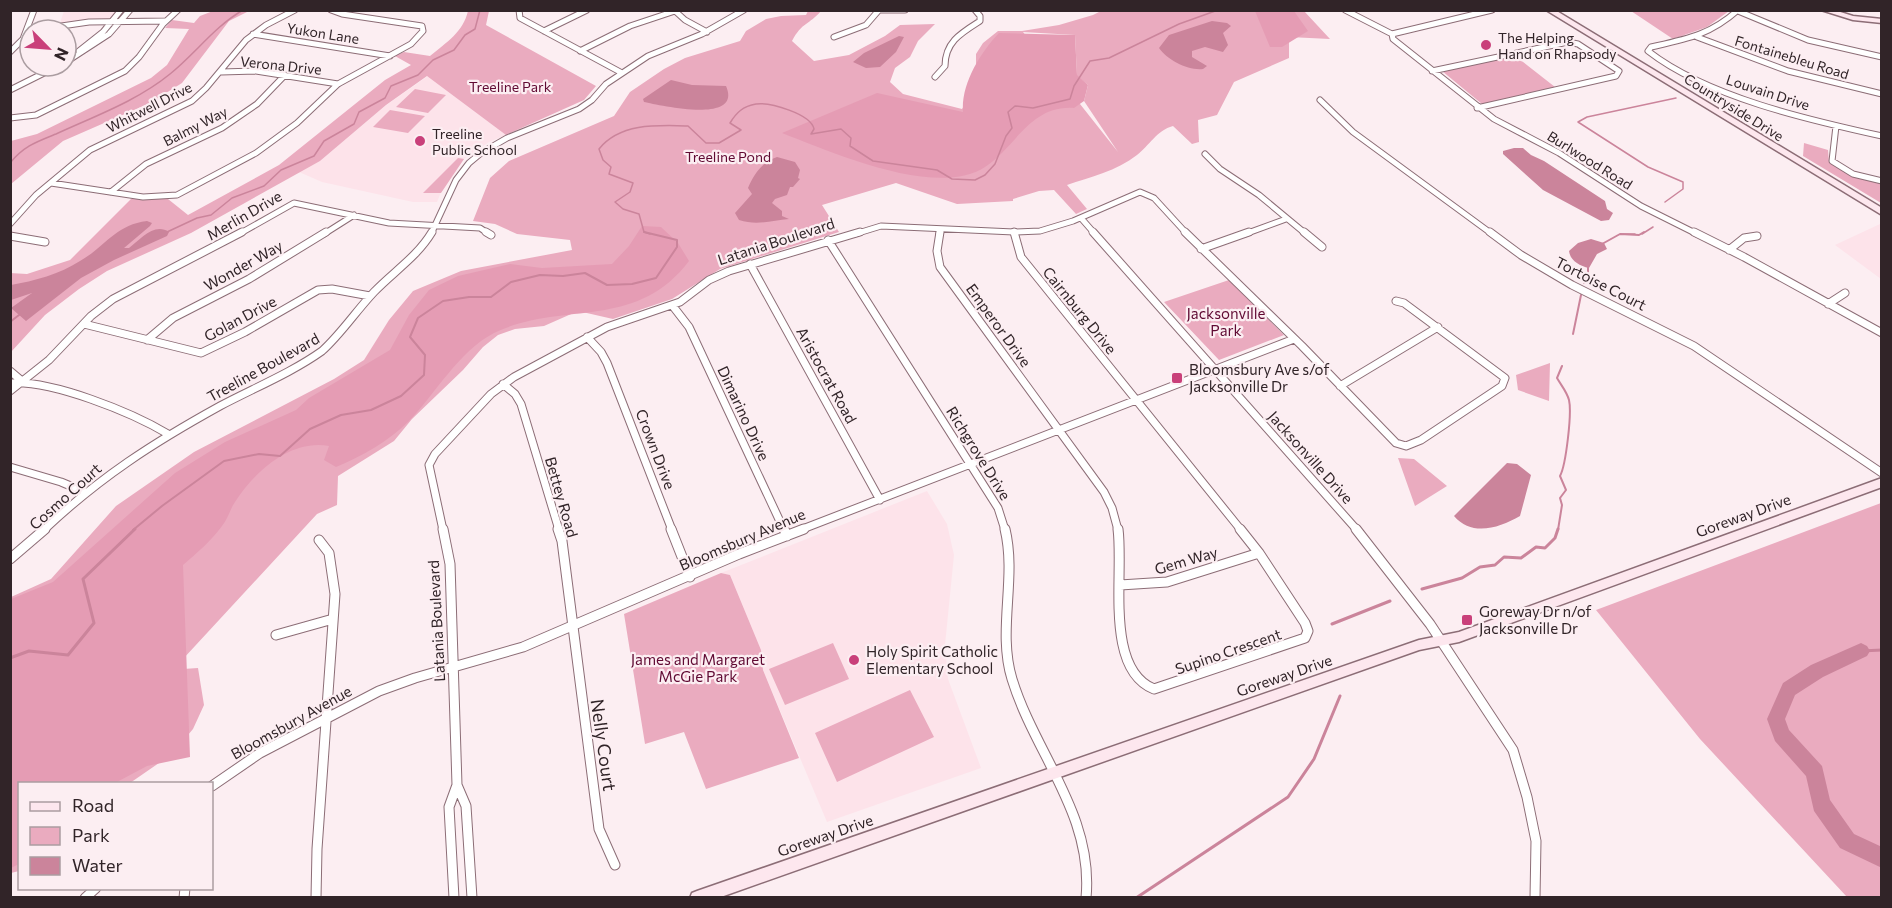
<svg xmlns="http://www.w3.org/2000/svg" width="1892" height="908" font-family="Commissioner,sans-serif">
<style>
.built{fill:#fde3ea}
.green{fill:#eaabbf;fill-rule:evenodd}
.forest{fill:#e59cb4}
.water{fill:#cb849b}
.lines{fill:none;stroke-linecap:round;stroke-linejoin:round}
.stream-far2{stroke:#cb849b;stroke-width:1.5}
.stream-far1{stroke:#cb849b;stroke-width:2}
.stream{stroke:#cb849b;stroke-width:3}
.river{fill:#cb849b;fill-rule:evenodd}
.street-far2-casing{stroke:#8c6d76;stroke-width:7}
.street-far1-casing{stroke:#8c6d76;stroke-width:9}
.street-casing{stroke:#8c6d76;stroke-width:11}
.secondary-casing{stroke:#8c6d76;stroke-width:3}
.street-far2{stroke:#fff;stroke-width:5}
.street-far1{stroke:#fff;stroke-width:7}
.street{stroke:#fff;stroke-width:9}
.secondary{fill:#fde7ee;fill-rule:evenodd}
.poi-dot{fill:#c9407a;stroke:#fceef2;stroke-width:2}
.labels{text-anchor:middle;dominant-baseline:central;stroke-width:4.5;stroke-linejoin:round;paint-order:stroke}
.far-street-label{font-size:14px;fill:#312428;stroke:#fceef2}
.far-poi-label{font-size:14px;fill:#312428;stroke:#fceef2;text-anchor:start}
.far-park-label{font-size:14px;fill:#600a33;stroke:#fceef2}
.street-label{font-size:15px;fill:#312428;stroke:#fceef2}
.park-label{font-size:15px;fill:#600a33;stroke:#fceef2}
.poi-label{font-size:15px;fill:#312428;stroke:#fceef2;text-anchor:start}
.near-street-label{font-size:18px;fill:#312428;stroke:#fceef2}
</style>
<rect width="100%" height="100%" fill="#fceef2"/>
<!-- built -->
<path class="built" d="M64 11H117L112 17 107 19 60 23Z
M428 76 506 135 489 142 464 159 443 187 437 202H413L322 182 299 172 320 161 385 106Z
M1880 224 1882 225 1881 279 1835 245Z
M927 491 947 524 954 555 945 645 948 679 981 768 827 822 763 670 761 650 733 582 730 575 721 573Z"/>
<!-- green -->
<path class="green" d="M213 11H249L229 21 182 83 150 103 63 141 11 184V141L37 134 151 78 167 65 189 29 165 28 172 20 194 23 200 16Z
M468 11H489L486 25 596 86 584 100 506 135 427 76 386 105 320 161 191 233 107 271 79 289 45 315 11 352 10 273 27 274 70 260 131 199H168L188 215 279 165 385 80 411 65 395 56 404 52 430 56C447 42 463 32 468 11Z
M808 11H821C809 25 802 22 792 41L814 61 849 55 885 36 900 25 935 24 918 41 910 57 895 68 890 82 903 94 962 109 976 87V54L983 43 998 31H1022L1059 25 1093 15 1101 11H1304L1330 39 1289 37V58L1234 82 1217 115 1198 120 1199 142 1192 144 1173 126C1157 130 1149 146 1137 155 1117 171 1090 177 1067 185L1087 209 1076 214 1054 190 1039 191 1013 199V201L957 204 896 183 822 205 839 232 720 269 672 299 613 319 578 311 544 326 515 329 498 335 483 347 463 370 412 419 394 441 338 476 337 505 317 514 183 659V669L198 668 204 705 193 729 172 754 130 783 20 784 19 871 11 873V597L51 579 116 506 194 452 334 379 364 360 389 320 413 291 461 271 572 250 570 240 517 234 495 224 473 221 490 178 509 161 614 116 630 92 664 69 685 58 740 41 746 31 766 19 781 16 806 15ZM1023 32 1075 35 1077 76 1088 85 1084 101 1118 152Z
M1631 11H1729L1707 27 1673 39Z
M1514 55 1555 87 1482 104 1442 71Z
M415 89 446 95 428 113 396 107Z
M390 110 425 116 408 133 373 127Z
M1804 143 1828 150 1829 162 1850 175 1881 183V203L1803 156Z
M458 158 464 159 441 193H423Z
M1229 280 1284 335 1219 360 1164 302Z
M1550 363 1549 401 1518 390 1516 375Z
M1398 458 1414 459 1447 486 1415 506Z
M1881 503V897H1847L1700 739 1596 610Z
M721 573 730 575 761 650 763 670 799 758 706 789 684 732 645 744 624 614Z
M833 643 849 679 785 705 769 669Z
M910 690 934 737 837 782 815 733Z"/>
<!-- forest -->
<path class="forest" d="M1255 11H1294L1308 31 1282 47H1270Z
M999 33 1075 35 1077 75 1088 85 1084 101 1074 108C1030 105 1016 147 985 167 937 199 831 152 782 133L877 93 963 112C961 84 980 53 999 33Z
M642 226 661 227 678 243 689 261C635 332 562 300 494 333 459 351 435 394 409 421 389 441 362 456 336 467L324 460 329 446C291 439 255 471 235 502 230 509 228 519 222 526 211 541 197 553 183 565L190 757 147 766 115 783 20 784 19 864 11 868V599L53 582 175 473 225 442 296 410 309 398 390 350 409 315 429 290 458 276 510 264 542 268 612 264 629 246Z"/>
<!-- water -->
<path class="water" d="M1212 21 1227 23 1231 26 1223 33 1228 45 1223 52 1205 47 1192 51V57L1207 66 1203 69C1189 71 1167 60 1159 48L1169 35Z
M899 36 904 37 896 52 880 67 866 68 853 62 864 53Z
M671 80 692 85 726 86C743 125 659 105 644 102L643 99Z
M1514 148H1523L1531 155 1544 161 1605 201 1607 209 1613 213 1609 220 1601 221 1543 190 1503 154V151Z
M777 157 795 162 800 170 798 178 800 179 793 187H790L787 195 775 199 772 203 782 211V216L789 219C772 220 758 226 739 220L735 213 752 194 748 188C754 174 762 162 777 157Z
M147 221 152 223 150 226 124 248H129C140 240 154 222 169 232L167 236 114 260 81 278 26 321 11 308 32 293 11 300V285C34 281 60 274 80 261 105 247 115 225 147 221Z
M1591 239 1604 243 1607 249 1597 254 1589 268C1579 266 1570 260 1569 251L1578 243Z
M1507 463 1517 464 1531 475 1520 516C1499 528 1472 537 1454 516Z"/>
<g class="lines">
<!-- stream-far2 -->
<path class="stream-far2" d="M10 163C24 146 36 142 56 134 95 116 137 101 170 74 196 53 214 27 243 10
M1665 202 1683 189V182L1648 167 1578 122 1587 117 1676 98
M167 232 197 218 211 215 232 198 264 186 281 170 314 156 324 141 354 124 359 112 385 98 391 86 418 75 433 60 454 50 465 35 475 29 480 10
M650 234 644 232 639 214 623 209 615 202 630 192 633 183 609 174 611 167 603 160 599 149C620 123 657 125 688 126L706 143H719L741 130 730 123C736 113 743 106 756 104 770 102 811 114 814 129L811 134 841 129 851 138 850 146 873 161 937 170 952 179 975 180 985 175 995 164 1006 136 1012 128 1008 112 1015 106 1033 108 1070 99 1074 86 1090 61 1109 58 1179 24 1218 10
M1621 234H1635
M1642 234 1653 227"/>
<!-- stream-far1 -->
<path class="stream-far1" d="M1602 244 1620 234 1639 235 1644 232
M1584 283 1588 274V265
M10 322 19 315
M1573 334 1581 295
M133 530 162 506 224 461 259 454 280 456 310 429 341 415 371 410 401 396 424 375 425 355 410 337 418 318 443 301 469 297H491L511 282 540 275 563 276 585 273 607 285 632 284 656 278 677 247V240L644 232
M1558 530 1562 505 1560 498 1566 490 1560 476C1566 465 1572 413 1569 400 1567 392 1561 385 1557 378L1562 366"/>
<!-- stream -->
<path class="stream" d="M1422 589 1462 578 1480 567 1495 565 1504 557 1521 558 1536 547 1545 548 1555 538 1558 529
M1332 624 1390 601
M1861 651 1882 650
M10 658 29 651 68 655 94 623 83 579 135 529
M1136 898 1288 797 1314 759 1340 696"/>
<!-- river -->
<path class="river" d="M1861 643 1867 646 1870 651 1867 656 1823 677 1795 695 1785 719 1789 730 1822 766 1830 800 1854 834 1882 847V868L1840 848 1814 811 1806 776 1775 741 1767 719 1783 683 1811 665Z"/>
<defs>
<path id="street-far2" d="M519 10 520 18 622 73
M674 10 685 20 707 32
M880 10H905
M1345 10 1392 34
M1738 10C1710 35 1687 39 1651 47L1648 51C1707 97 1809 120 1882 136
M1738 11 1808 40 1882 57
M34 30 89 22 165 21
M544 31 587 10
M253 34 390 56
M1392 34 1393 39 1494 119 1559 153 1641 206 1697 234
M1392 34 1492 10
M834 37 866 25 879 10
M1697 37 1788 71 1882 94
M79 51 103 32 121 10
M580 51 630 26 675 11
M10 52 23 39 34 10
M66 62 109 34 130 10
M1432 71 1568 42 1578 44 1619 71 1616 76 1477 108
M221 72 256 71 338 84
M935 77 945 66C945 42 961 33 980 21V16L975 10
M10 90 58 66
M1320 100 1353 132 1492 234
M10 118 36 115 125 71 139 57 163 24 178 10
M1836 126 1832 161 1853 174 1882 181
M1205 154 1220 169 1259 195 1306 234
M51 183 143 197 177 195 256 153 297 123 338 84 411 44 423 31 422 26 342 14 331 10
M111 192 146 164 222 128 257 104 285 75
M1081 218 1095 234
M10 224 36 195 90 150 192 101 206 88 246 40 266 25 295 10
M239 234 294 203 389 223 480 228 489 234
M324 234 354 215
M431 234 456 180 469 163 481 153 507 138 579 109 592 100 606 84 648 56 702 34 744 10
M855 234 881 226 1014 232 1040 231 1073 221 1140 192 1154 198 1187 234
M939 234 940 229
M1245 234 1286 219"/>
<path id="street-far1" d="M486 232 491 235
M940 232 937 251 940 267 1104 492 1112 508 1118 530
M1014 232 1021 257 1241 530
M1093 232 1357 530
M1185 232 1302 346 1396 443 1406 446 1421 440 1502 386 1505 378 1404 303 1396 301
M1304 232 1322 247
M1490 232 1521 255 1572 285 1694 346 1882 473
M1694 232 1744 257 1882 333
M10 236 45 242
M828 240 998 508 1005 530
M1201 249 1249 232
M1729 250 1744 238 1757 236
M750 264 880 500
M1828 304 1845 293
M672 305 689 327 784 530
M84 324 201 353 245 332 318 290 332 289 370 296
M587 337 601 352 607 363 672 530
M147 340 173 318 249 279 326 232
M10 371 23 382
M10 383C52 380 131 412 168 434
M503 384 515 394 521 404 559 530
M1340 386 1438 327
M10 391 49 360 91 316 113 299 242 232
M10 467 61 482 85 492
M44 530C100 477 153 443 220 406 254 388 291 373 322 351 341 334 356 311 374 292 393 272 417 257 432 232
M443 530 429 465 435 454 491 394 514 377 607 327 680 302 709 280 729 271 860 232
M800 530 1294 339"/>
<path id="street" d="M443 529 450 564 457 785 449 807 454 898
M558 529 562 541 599 829 615 865
M671 529 690 577
M784 529 787 536
M1005 529C1017 579 997 630 1012 679 1035 754 1094 815 1086 898
M1118 529C1124 574 1104 669 1154 689L1305 638 1308 631 1305 623 1259 553 1240 529
M1356 529 1430 624 1513 750 1527 797 1536 841 1535 898
M10 559 45 529
M1120 585 1167 582 1259 553
M276 635 333 619
M457 785 466 806 472 898
M212 786 260 753 379 691 415 678 523 647 739 554 804 529
M85 898 96 888
M184 898 185 888
M316 898 317 849 335 594 329 553 319 540"/>
<path id="secondary" d="M1546 10H1555L1882 208V215Z
M1821 10H1834L1853 16 1882 19V23L1853 20Z
M1882 478V487L1459 642 1419 650 718 898H690L692 893 697 891 1419 640 1459 632Z"/>
</defs>
<!-- street-far2 casing -->
<use href="#street-far2" class="street-far2-casing"/>
<!-- street-far1 casing -->
<use href="#street-far1" class="street-far1-casing"/>
<!-- street casing -->
<use href="#street" class="street-casing"/>
<!-- secondary casing -->
<use href="#secondary" class="secondary-casing"/>
<!-- street-far2 -->
<use href="#street-far2" class="street-far2"/>
<!-- street-far1 -->
<use href="#street-far1" class="street-far1"/>
<!-- street -->
<use href="#street" class="street"/>
<!-- secondary -->
<use href="#secondary" class="secondary"/>
</g>
<!-- markers -->
<g class="poi-dot">
<circle cx="1486" cy="45" r="6"/>
<circle cx="420" cy="141" r="6"/>
<rect x="1171" y="372" width="12" height="12" rx="3"/>
<rect x="1461" y="614" width="12" height="12" rx="3"/>
<circle cx="854" cy="660" r="6"/>
</g>
<g class="labels">
<!-- far-street labels -->
<g class="far-street-label">
<text transform="translate(323 33) rotate(9)">Yukon Lane</text>
<text transform="translate(1792 57) rotate(17)">Fontainebleu Road</text>
<text transform="translate(281 65) rotate(6)">Verona Drive</text>
<text transform="translate(1768 92) rotate(18)">Louvain Drive</text>
<text transform="translate(149 107) rotate(-27)">Whitwell Drive</text>
<text transform="translate(1734 107) rotate(32)">Countryside Drive</text>
<text transform="translate(195 126) rotate(-27)">Balmy Way</text>
<text transform="translate(1590 160) rotate(32)">Burlwood Road</text>
</g>
<!-- far-poi labels -->
<g class="far-poi-label">
<text x="1498" y="37">The Helping<tspan x="1498" dy="16">Hand on Rhapsody</tspan></text>
<text x="432" y="133">Treeline<tspan x="432" dy="16">Public School</tspan></text>
</g>
<!-- far-park labels -->
<g class="far-park-label">
<text x="510" y="86">Treeline Park</text>
<text x="728" y="156">Treeline Pond</text>
</g>
<!-- street labels -->
<g class="street-label">
<text transform="translate(244 215) rotate(-30)">Merlin Drive</text>
<text transform="translate(776 241) rotate(-18)">Latania Boulevard</text>
<text transform="translate(243 265) rotate(-29)">Wonder Way</text>
<text transform="translate(1601 283) rotate(27)">Tortoise Court</text>
<text transform="translate(1080 310) rotate(51)">Cairnburg Drive</text>
<text transform="translate(240 318) rotate(-28)">Golan Drive</text>
<text transform="translate(999 325) rotate(54)">Emperor Drive</text>
<text transform="translate(263 367) rotate(-29)">Treeline Boulevard</text>
<text transform="translate(827 375) rotate(61)">Aristocrat Road</text>
<text transform="translate(744 413) rotate(65)">Dimarino Drive</text>
<text transform="translate(656 449) rotate(69)">Crown Drive</text>
<text transform="translate(979 453) rotate(58)">Richgrove Drive</text>
<text transform="translate(1311 457) rotate(48)">Jacksonville Drive</text>
<text transform="translate(65 496) rotate(-42)">Cosmo Court</text>
<text transform="translate(562 497) rotate(74)">Bettey Road</text>
<text transform="translate(1743 515) rotate(-20)">Goreway Drive</text>
<text transform="translate(742 539) rotate(-23)">Bloomsbury Avenue</text>
<text transform="translate(1186 560) rotate(-16)">Gem Way</text>
<text transform="translate(436 621) rotate(-93)">Latania Boulevard</text>
<text transform="translate(1228 651) rotate(-19)">Supino Crescent</text>
<text transform="translate(1284 675) rotate(-19)">Goreway Drive</text>
<text transform="translate(291 722) rotate(-29)">Bloomsbury Avenue</text>
<text transform="translate(825 835) rotate(-19)">Goreway Drive</text>
</g>
<!-- park labels -->
<g class="park-label">
<text x="1226" y="313">Jacksonville<tspan x="1226" dy="17">Park</tspan></text>
<text x="698" y="659">James and Margaret<tspan x="698" dy="17">McGie Park</tspan></text>
</g>
<!-- poi labels -->
<g class="poi-label">
<text x="1189" y="369">Bloomsbury Ave s/of<tspan x="1189" dy="17">Jacksonville Dr</tspan></text>
<text x="1479" y="611">Goreway Dr n/of<tspan x="1479" dy="17">Jacksonville Dr</tspan></text>
<text x="866" y="651">Holy Spirit Catholic<tspan x="866" dy="17">Elementary School</tspan></text>
</g>
<!-- near-street labels -->
<g class="near-street-label">
<text transform="translate(604 745) rotate(82)">Nelly Court</text>
</g>
</g>
<!-- border -->
<rect width="1892" height="908" fill="none" stroke="#312428" stroke-width="24"/>
<!-- legend -->
<rect x="18" y="782" width="195" height="108" fill="#fceef2" stroke="#ab9da1" stroke-width="1.5"/>
<rect x="30" y="802" width="30" height="9" fill="#fde7ee" stroke="#ab9da1" stroke-width="1.5"/>
<text x="72" y="812" font-size="18" fill="#312428">Road</text>
<rect x="30" y="827" width="30" height="18" fill="#eaabbf" stroke="#ab9da1" stroke-width="1.5"/>
<text x="72" y="842" font-size="18" fill="#312428">Park</text>
<rect x="30" y="857" width="30" height="18" fill="#cb849b" stroke="#ab9da1" stroke-width="1.5"/>
<text x="72" y="872" font-size="18" fill="#312428">Water</text>
<!-- north arrow -->
<g transform="translate(48 48) rotate(115)"><circle r="28" fill="#fceef2" stroke="#ab9da1" stroke-width="1.5"/>
<path d="M0-4.5L10 22L0 15L-10 22Z" fill="#c9407a"/>
<text y="-9" font-size="16" font-weight="bold" text-anchor="middle" fill="#312428">N</text>
</g>
</svg>
